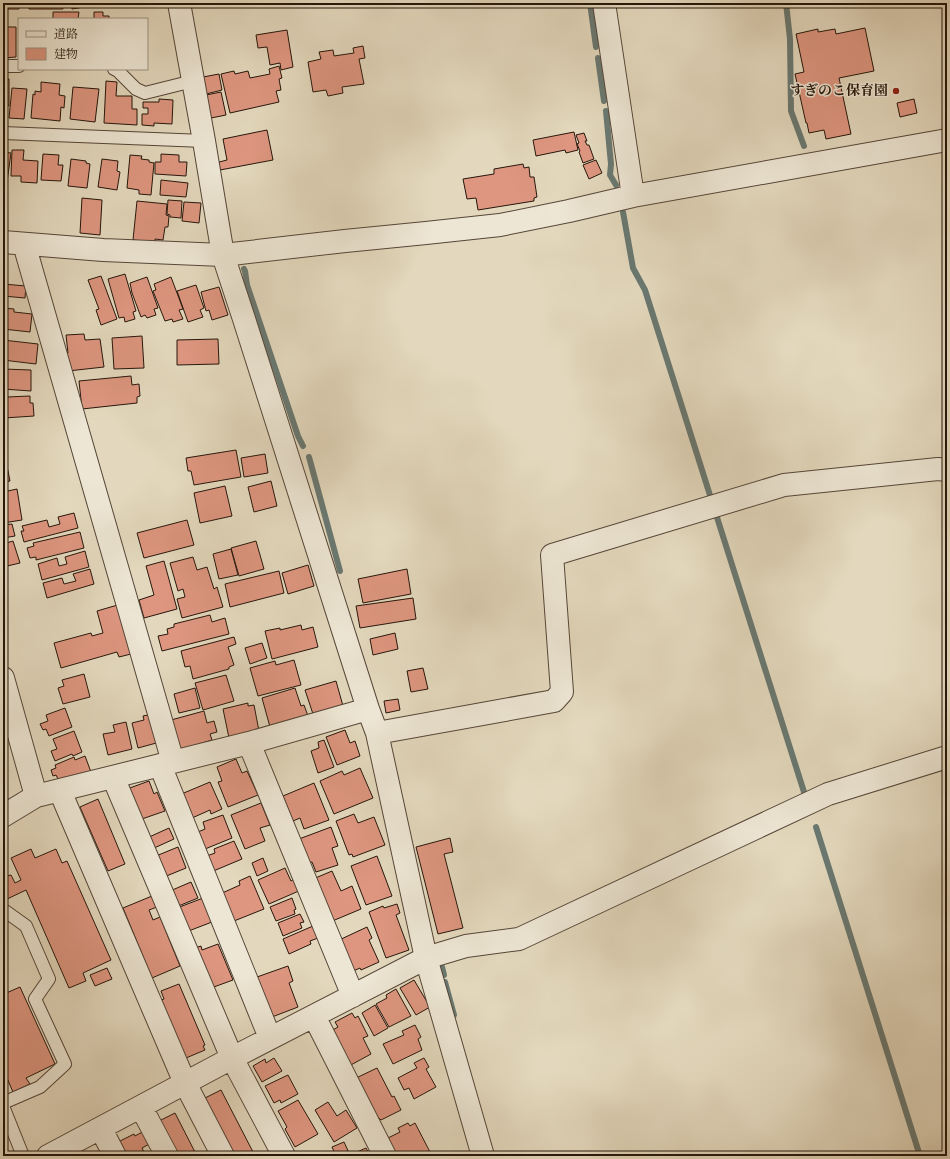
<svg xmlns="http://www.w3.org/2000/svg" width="950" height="1159" font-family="'Old Standard TT','Noto Serif JP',serif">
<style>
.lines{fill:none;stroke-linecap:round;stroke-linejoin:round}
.stream{stroke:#697871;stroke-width:6}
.building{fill:#de9680;stroke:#26160b}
.lane-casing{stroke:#554638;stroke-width:14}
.street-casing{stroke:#554638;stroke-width:24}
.lane{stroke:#ede6d4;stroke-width:12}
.street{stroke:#ede6d4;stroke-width:22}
.poi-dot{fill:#8f2418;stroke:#ede6d4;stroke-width:1.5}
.labels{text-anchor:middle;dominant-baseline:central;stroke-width:3;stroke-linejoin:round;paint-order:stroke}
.poi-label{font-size:14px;font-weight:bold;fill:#26160b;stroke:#ede6d4;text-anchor:end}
</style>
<rect width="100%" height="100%" fill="#e3d8bd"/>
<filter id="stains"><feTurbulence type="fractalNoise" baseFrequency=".005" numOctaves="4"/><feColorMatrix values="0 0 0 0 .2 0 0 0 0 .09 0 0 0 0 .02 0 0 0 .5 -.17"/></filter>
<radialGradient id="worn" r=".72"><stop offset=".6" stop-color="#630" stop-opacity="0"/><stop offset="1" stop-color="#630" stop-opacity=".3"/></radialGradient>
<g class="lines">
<!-- stream -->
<path class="stream" d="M590 3 596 47
M786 3 790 39 791 111 804 146
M598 58 604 101
M606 111 611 164 610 175 616 185
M623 212 633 268 645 290 804 792
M244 269 245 271 247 285 298 436 303 446
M309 457 340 571
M816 827 920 1156
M442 967 444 975
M445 982 454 1015"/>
</g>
<!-- building -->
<path class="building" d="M3 3H19V9H3Z
M29 3H63V9H29Z
M71 3H103V4L72 9Z
M53 12H79L78 19H53Z
M94 12H103V16H109V19H94Z
M3 27H16V57L3 58Z
M865 28 874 71 839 78 851 134 826 139 824 130 809 133 807 123H806L795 74 804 72 796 34 818 29V32L835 29 836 34Z
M287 30 293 67 281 70 280 63 270 65 267 47 258 48 256 35Z
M363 46 365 58 359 59 364 84 342 87 343 93 328 96 326 90 313 92 308 62 321 59 319 52 333 50 334 56 354 53 353 48Z
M279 66 282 78 279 79 281 90 276 91 279 102 230 113 221 74 234 71 235 74 248 71 250 78 270 74 269 69Z
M219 74 222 90 206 94 203 77Z
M3 79H9V106H3Z
M106 81 117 82 116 96H132V109H137V125L104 123Z
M41 82 60 84 59 95 65 96 64 108 61 107 60 121 31 118 33 94 35 95V91L41 92Z
M73 87 99 89 95 122 70 119Z
M12 88 27 89 24 119 9 118Z
M221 92 226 115 211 118 206 95Z
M159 99 173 100 172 124 154 123V126L142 125V114H148V108H143V102H159Z
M914 99 917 113 900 117 897 103Z
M267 130 273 160 220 170 219 162 227 160 223 139Z
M574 132 578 150 566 153 565 150 536 156 533 140Z
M584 133 587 141H585L587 145H589L594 159 583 163 579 152 580 151 577 144 579 143 576 135Z
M12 150H24L23 160 38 161 37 183 21 182V176H11Z
M3 152 11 153 7 182H3Z
M43 154 59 155 58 165H63L61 181 41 180Z
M161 154 179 155V162H187L186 176 155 174V162H161Z
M130 155 142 156 141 159 149 160V162L154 163 151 195 139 194V190L127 188Z
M71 159 86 161V163L90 164 87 188 68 186Z
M102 159 118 161 117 171 120 172 117 190 98 187Z
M596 160 602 173 589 179 583 165Z
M523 164 524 168 529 167 530 177H534L537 197 534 198V201L478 210 476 198 467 199 463 179 494 174V169Z
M161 180 188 183 186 197 160 195Z
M82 198 102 200 100 235 80 233Z
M168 200 182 201 181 218 170 217V215L167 214Z
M137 201 167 204 166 215 169 216 168 227H165L163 240 155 239V242L133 240Z
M184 202 201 203 199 223 182 221Z
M125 274 136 311 133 312 135 319 125 322 124 317 119 318 108 279Z
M101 276 117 319 101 325 96 310 99 309 88 280Z
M147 277 158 308 154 309 156 315 147 318 145 315 141 317 132 293 130 283Z
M171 277 183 309 179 310 183 319 173 322 172 319 165 321 153 291 156 290 154 284Z
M3 284 26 286 25 298 3 296Z
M196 285 204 308 200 310 203 317 188 322 177 291Z
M219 287 228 315 212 320 209 310 206 311 201 292Z
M3 308 14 309V312L32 314 30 332 3 329Z
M84 334 85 340 100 339 104 367 68 371 66 353H68L66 335Z
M142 336 144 368 114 369 112 338Z
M218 339 219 364 177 365V340Z
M3 340 38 344 36 364 3 360Z
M3 369 31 370V391L3 389Z
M131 376 132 385 139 384 140 396 137 397V403L82 409 79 381Z
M30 396V403H33L34 416 4 418 3 408H7V397Z
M236 450 241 477 194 485 191 471H188L186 458Z
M265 454 268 473 244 477 241 458Z
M6 461 10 481 3 482V462Z
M271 481 277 506 254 512 248 487Z
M225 486 232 516 200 523 194 493Z
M17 489 22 520 3 523V492Z
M74 513 78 528 24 542 21 531H24L22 526 47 520 49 527 60 524 58 517Z
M187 520 194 545 144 558 137 533Z
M12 524 15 536 3 538V525Z
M80 532 84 548 36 560V557L30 558 27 548 34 546 33 543Z
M13 541 20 563 3 567V544Z
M256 541 264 569 239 576 231 548Z
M231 549 238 575 219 579 213 554Z
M85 551 89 567 42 580 38 564 57 558 59 566 67 564 65 557Z
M193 557 197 570 207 567 214 589 217 587 223 607 182 618 177 599 185 597 183 589 178 591 170 563Z
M164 561 177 609 144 618 139 600 154 595 146 566Z
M308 565 314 586 288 594 282 573Z
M90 569 94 584 47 598 43 583 62 578 64 584 76 581 73 574Z
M407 569 411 594 363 603 358 579Z
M279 571 284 593 230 607 225 584Z
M413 598 416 619 360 628 356 606Z
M121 604 135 653 119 657 117 652 61 668 54 643 91 633 92 636 103 633 97 611Z
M210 615 212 622 225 618 229 634 162 651 158 636 168 634 167 629 174 627V624Z
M301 625 302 630 313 627 318 647 272 659 265 631 280 628V630Z
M395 633 398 649 373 655 370 639Z
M234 637 236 644 228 647 234 665 229 667V669L193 679 190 666 185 667 181 651Z
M262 643 267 658 250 664 245 648Z
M294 660 301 685 258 696 250 668 275 661 276 665Z
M423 668 428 689 411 692 407 671Z
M84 674 90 697 63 704 58 688 64 686 62 680Z
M226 675 234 701 203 710 195 683Z
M336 681 343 706 313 714 305 690Z
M195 688 200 708 179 713 174 694Z
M295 688 301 706 304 705 308 716 270 727 262 698Z
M398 699 400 710 386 713 384 701Z
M248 703V706L254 705 259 731 229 738 223 709Z
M65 708 72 727 49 736 46 729 43 730 40 724 48 721 46 715Z
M204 711 207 723 214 721 217 732 210 734 212 740 180 750 171 720Z
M153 714 160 742 138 748 132 723 144 720 143 716Z
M126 722 132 749 108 755 103 734 115 732 113 725Z
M345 730 350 743 355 741 360 756 337 765 326 737Z
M74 731 82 752 73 756 72 754 55 761 51 751 57 749 53 739Z
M324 740 334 767 318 773 311 751 319 748 318 742Z
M85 756 91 772 60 783 56 775 53 776 51 770 56 768 55 765 74 757 75 760Z
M236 759 242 773 247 771 258 795 228 807 218 782 222 781 217 767Z
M360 768 373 798 334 814 320 781 342 771 344 775Z
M149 781 154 794 157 792 165 811 139 820 127 789Z
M210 782 222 809 211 814 210 810 192 818 179 795Z
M314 783 329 820 304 829 300 818 293 821 283 796Z
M98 799 125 864 108 871 80 807Z
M261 803 270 825 260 828 265 841 245 849 231 815Z
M354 814 358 823 374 817 385 845 353 857 352 854 349 855 336 821Z
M223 815 232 838 205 849 198 832 205 829 203 822Z
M331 827 338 846 332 848 338 865 316 872 312 862 308 863 299 839Z
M169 828 174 839 152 849 147 838Z
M450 838 453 852 444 854 463 928 438 934 416 847Z
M234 841 242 859 211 872 204 857 215 853 214 849Z
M178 847 186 868 164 877 156 856Z
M31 849 35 858 56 849 62 863 67 861 111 960 83 973 86 981 69 988 26 890 3 901V869L6 876 11 875 15 883 21 880 11 858Z
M377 856 392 896 366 905 351 866Z
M263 858 268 871 257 876 252 863Z
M285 868 291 881 296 878 301 890 269 904 258 880Z
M332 871 341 891 352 886 361 909 330 922 313 879Z
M250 876 264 909 234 921 220 894 240 885 239 881Z
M191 882 198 898 176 907 170 891Z
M152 896 157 907 149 910 153 920 160 917 180 966 152 978 123 908Z
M203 898 212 922 186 932 177 908Z
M292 898 296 909 294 910 295 914 276 921 270 907Z
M397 904 400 913 396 915 409 950 386 958 369 912 383 906 384 908Z
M300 914 304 922 300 923 302 928 283 936 278 923Z
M313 926 318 938 310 941 311 944 289 954 283 939Z
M367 927 372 938 369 940 379 962 361 970 360 968 351 972 337 941Z
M218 944 233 980 211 988 195 948 201 946 202 950Z
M288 966 293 981 289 983 298 1007 272 1017 257 977Z
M107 968 112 979 95 986 90 975Z
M414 980 430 1007 416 1015 400 988Z
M179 984 205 1045 203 1046 205 1050 186 1058 161 1000 164 999 161 991Z
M20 987 55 1064 26 1078 30 1084 13 1092 3 1069V992L4 994Z
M396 989 411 1016 389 1027 376 1004 387 998 386 995Z
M375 1005 388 1028 374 1036 362 1013Z
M352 1013 355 1018 358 1016 368 1036 363 1038 371 1054 349 1066 331 1031 338 1027 335 1022Z
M415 1025 421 1037 418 1039 422 1050 393 1064 383 1044 404 1035 402 1031Z
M274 1058 282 1071 262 1082 253 1066 265 1059 266 1063Z
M424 1058 429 1067 426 1069 436 1087 414 1099 409 1088 404 1090 398 1078 417 1068 414 1063Z
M377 1068 392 1097 394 1096 401 1110 381 1120 379 1118 373 1120 352 1080Z
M288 1075 298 1094 281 1103 280 1100 274 1103 265 1086Z
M221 1090 253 1152 245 1156H233L203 1099Z
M298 1100 318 1134 295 1147 285 1129 287 1127 278 1111Z
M328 1102 337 1116 346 1110 357 1128 334 1142 315 1110Z
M175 1113 197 1156H175L157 1122Z
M408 1123 410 1126 415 1123 430 1152 422 1156H416L415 1154 412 1156H395L386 1139 400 1132 398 1128Z
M146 1130 153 1142 142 1148 146 1156H123L116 1143 134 1134 135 1136Z
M344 1142 350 1155 347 1156H336L332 1147Z
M366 1148 370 1156H348Z"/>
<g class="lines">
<defs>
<path id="lane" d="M3 66H19
M114 69 118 71 136 89 145 93 193 81
M3 133 204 141
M3 912 5 911 26 926 49 979 35 999 65 1064 40 1087 3 1103
M3 1106 23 1156"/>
<path id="street" d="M179 3 204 141 223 255 244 319 368 709 377 733 426 958 483 1156
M604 3 633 196
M3 242 103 250 223 255 345 241 426 233 500 225 569 211 633 196 947 140
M24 244 173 762
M3 678 36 796
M377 733 554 701 562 692 552 555 784 485 938 469 947 470
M249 743 353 996
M160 765 270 1038
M113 777 232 1058 284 1156
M60 791 185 1083 223 1156
M3 816 36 796 249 743 368 709
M314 1016 385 1156
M141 1107 167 1156
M101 1129 115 1156
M48 1156 232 1058 426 958 466 946 519 939 828 794 947 757"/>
</defs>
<!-- lane casing -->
<use href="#lane" class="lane-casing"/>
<!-- street casing -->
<use href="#street" class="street-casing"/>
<!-- lane -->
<use href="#lane" class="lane"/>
<!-- street -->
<use href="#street" class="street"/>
</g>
<!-- markers -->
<circle class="poi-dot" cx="896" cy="91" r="4"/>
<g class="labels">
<!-- poi labels -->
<g class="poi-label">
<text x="888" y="91">すぎのこ保育園</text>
</g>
</g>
<!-- margin -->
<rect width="950" height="1159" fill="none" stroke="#e3d8bd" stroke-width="16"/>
<rect x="4" y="4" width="942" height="1151" fill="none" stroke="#26160b" stroke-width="2"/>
<rect x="8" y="8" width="934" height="1143" fill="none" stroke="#26160b"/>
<!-- legend -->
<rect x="18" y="18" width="130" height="52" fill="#ede6d4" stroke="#9d9384"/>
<rect x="26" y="31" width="20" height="6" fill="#ede6d4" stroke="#9d9384"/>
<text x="54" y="38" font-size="12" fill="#26160b">道路</text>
<rect x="26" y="48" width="20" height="12" fill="#de9680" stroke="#9d9384"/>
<text x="54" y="58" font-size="12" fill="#26160b">建物</text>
<rect width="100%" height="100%" filter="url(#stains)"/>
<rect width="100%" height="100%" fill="url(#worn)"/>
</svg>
